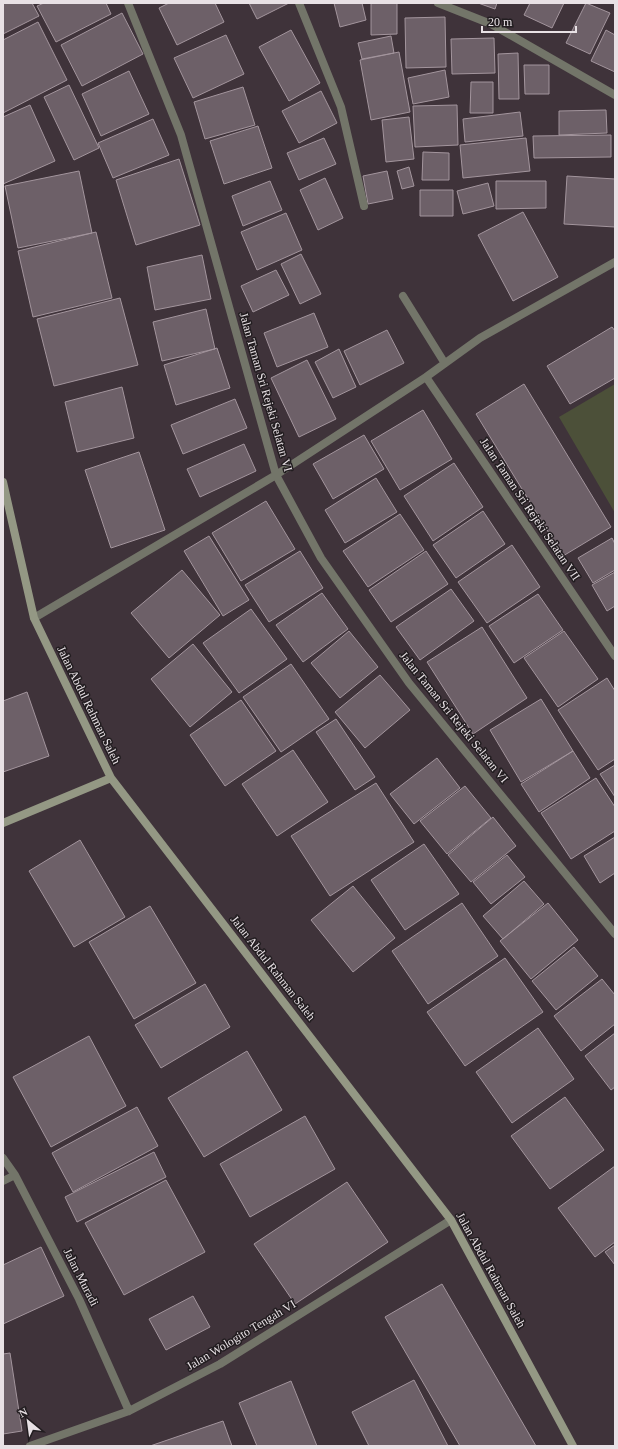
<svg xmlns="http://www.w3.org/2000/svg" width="618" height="1449" font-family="'Times New Roman',serif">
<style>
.green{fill:#4c5039}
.building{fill:#6d6068;stroke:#a3959d}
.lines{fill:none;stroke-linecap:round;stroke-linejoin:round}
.street{stroke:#737569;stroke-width:8}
.secondary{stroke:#949884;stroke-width:8}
.labels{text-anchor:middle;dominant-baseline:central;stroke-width:3;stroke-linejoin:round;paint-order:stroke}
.street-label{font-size:12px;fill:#e8e1e5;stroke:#221d20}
</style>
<rect width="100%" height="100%" fill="#3f333a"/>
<!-- green -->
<path class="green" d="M615 384V513L559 417Z"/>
<!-- building -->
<path class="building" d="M3 3H32L39 16 3 34Z
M44 3H106L111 14 56 42 37 6Z
M169 3H215L224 22 177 45 159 8Z
M249 3H289L257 19Z
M334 3H362L366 20 340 27Z
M371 3H397V34L371 35Z
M478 3H497L495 9Z
M530 3H564L552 28 524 15Z
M586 3 610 13 590 54 566 43Z
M122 13 143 54 82 86 61 45Z
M445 17 446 67 406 68 405 18Z
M38 22 67 80 3 113V40Z
M291 30 320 83 289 101 259 47Z
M606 30 615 35V72L591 61Z
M226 35 244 74 193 98 174 58Z
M391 36 394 53 362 59 358 43Z
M494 38 495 73 452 74 451 39Z
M399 52 410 112 371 120 360 60Z
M518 53 519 99H499L498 54Z
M524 65H549V94H525Z
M445 70 449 97 413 104 408 78Z
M129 71 149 114 101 136 82 94Z
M471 82H493V113H470Z
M69 85 99 148 74 160 44 97Z
M243 87 255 125 205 139 194 102Z
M321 91 337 123 299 143 282 111Z
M30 105 55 161 3 184V117Z
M457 105 458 145 415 147 413 106Z
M606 110 607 133 559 135V111Z
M520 112 523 136 465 142 463 119Z
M409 117 414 159 386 162 382 120Z
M153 119 169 155 113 178 98 143Z
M258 126 272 168 224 184 210 141Z
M611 135V157L534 158 533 136Z
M324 138 336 164 299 180 287 153Z
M526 138 530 171 463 178 460 145Z
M423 152 449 153V180H422Z
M179 159 200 225 136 245 116 180Z
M409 167 414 186 402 189 397 171Z
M79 171 92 233 18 248 5 186Z
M387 171 393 199 368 204 363 176Z
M567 176 615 179V227L564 224Z
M325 178 343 218 318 230 300 190Z
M270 181 282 210 243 226 232 196Z
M496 181H546V208L496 209Z
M488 183 494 206 463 214 457 191Z
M420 190H453V216H420Z
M523 212 558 277 513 301 478 235Z
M286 213 302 250 257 270 241 232Z
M96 232 112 298 33 317 18 251Z
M301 254 321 294 300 304 281 264Z
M202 255 211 299 155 310 147 267Z
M276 270 289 295 253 312 241 286Z
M120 298 138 365 54 386 37 319Z
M206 309 215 349 162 361 153 322Z
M314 313 328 347 277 367 264 333Z
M612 327 615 331V378L570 404 547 366Z
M387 330 404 363 360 385 344 351Z
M217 348 230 388 176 405 164 365Z
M339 349 356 387 333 398 315 362Z
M307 360 336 419 299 437 271 378Z
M524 384 611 527 563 556 476 414Z
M122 387 134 438 77 452 65 402Z
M235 399 247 428 183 454 171 425Z
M423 410 452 459 400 490 371 441Z
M364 435 384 469 333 499 313 464Z
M244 444 256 471 200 497 187 469Z
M139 452 165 530 111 548 85 470Z
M454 463 483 507 433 541 404 496Z
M376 478 397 512 345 543 325 510Z
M266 501 295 549 241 581 212 533Z
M483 511 505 544 456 578 433 545Z
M400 514 424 550 368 587 343 551Z
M209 536 249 600 223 616 184 551Z
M612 538 615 544V570L593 583 578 558Z
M512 545 540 587 487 623 458 582Z
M300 551 323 588 269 622 245 585Z
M426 551 448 584 391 622 369 590Z
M182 570 220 615 169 658 131 613Z
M615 572V606L607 611 592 585Z
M451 589 474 621 420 660 396 627Z
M322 593 348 629 303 662 276 625Z
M538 594 563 630 514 663 489 626Z
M251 609 287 659 239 693 203 643Z
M482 627 527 698 473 734 427 662Z
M349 631 378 667 340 698 311 663Z
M564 631 598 679 558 707 524 658Z
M193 644 232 692 190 727 151 679Z
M291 664 329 719 281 752 243 697Z
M380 675 410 710 365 748 335 712Z
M607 678 615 691V759L598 770 558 710Z
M27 692 49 756 3 772V701Z
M541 699 573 751 521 782 490 730Z
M241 700 276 751 225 786 190 735Z
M336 719 375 777 355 790 316 732Z
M293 750 328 802 277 836 242 784Z
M573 751 590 778 539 812 521 784Z
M437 758 460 788 414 824 390 794Z
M615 765V797L600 774Z
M596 778 615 807V831L571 859 541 813Z
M376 783 414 842 330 896 291 836Z
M465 786 491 818 447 854 420 821Z
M493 817 516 846 471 882 448 855Z
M615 837V873L600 883 584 856Z
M80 840 125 917 74 947 29 871Z
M424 844 459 894 405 930 371 880Z
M507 855 525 877 491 904 473 882Z
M524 881 544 904 503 939 483 916Z
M353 886 395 938 353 972 311 920Z
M462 903 498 956 428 1004 392 951Z
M548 903 578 940 531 979 500 941Z
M150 906 196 983 134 1019 89 942Z
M574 947 598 976 556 1010 532 981Z
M505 958 543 1012 465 1066 427 1012Z
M602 979 615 995V1024L581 1051 554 1016Z
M205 984 230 1027 161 1068 135 1025Z
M538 1028 574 1079 512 1123 476 1072Z
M615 1033V1087L611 1090 585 1056Z
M89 1036 126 1106 51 1147 13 1077Z
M247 1051 282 1110 204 1157 168 1098Z
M565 1097 604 1150 550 1189 511 1136Z
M137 1107 158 1146 73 1192 52 1153Z
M305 1116 335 1169 250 1217 220 1164Z
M154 1152 166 1177 77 1222 65 1197Z
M615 1166V1242L595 1257 558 1208Z
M166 1180 205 1252 124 1295 85 1223Z
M347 1182 388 1242 295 1304 254 1244Z
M615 1245V1265L605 1252Z
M41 1247 64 1296 3 1324V1265Z
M442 1284 536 1446H460L385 1317Z
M193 1296 210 1327 166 1350 149 1319Z
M10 1353 22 1431 3 1434V1354Z
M414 1380 448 1446H369L352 1412Z
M291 1381 317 1446H257L239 1403Z
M223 1421 232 1446H150Z"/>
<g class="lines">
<!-- street -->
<path class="street" d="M128 3 181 135 276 475 321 558 409 683 615 934
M299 3 341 107 364 206
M438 3 491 24 615 95
M403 296 444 362
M426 377 615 656
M34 618 276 475 426 377 480 338 615 262
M3 1158 15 1175 79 1299 129 1411
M3 1181 15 1175
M30 1446 129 1411 220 1364 451 1220"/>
<!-- secondary -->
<path class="secondary" d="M3 482 34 618 111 778 451 1220 573 1446
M3 823 111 778"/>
</g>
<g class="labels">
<!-- street labels -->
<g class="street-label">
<text transform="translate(266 392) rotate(74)">Jalan Taman Sri Rejeki Selatan VI</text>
<text transform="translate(530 509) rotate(56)">Jalan Taman Sri Rejeki Selatan VII</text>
<text transform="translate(89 705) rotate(64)">Jalan Abdul Rahman Saleh</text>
<text transform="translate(454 717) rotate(51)">Jalan Taman Sri Rejeki Selatan VI</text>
<text transform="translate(273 968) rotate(52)">Jalan Abdul Rahman Saleh</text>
<text transform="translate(491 1270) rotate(61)">Jalan Abdul Rahman Saleh</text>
<text transform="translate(81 1277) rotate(63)">Jalan Muradi</text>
<text transform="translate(241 1335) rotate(-31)">Jalan Wologito Tengah VI</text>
</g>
</g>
<!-- border -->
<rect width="618" height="1449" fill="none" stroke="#e8e1e5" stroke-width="8"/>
<!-- north arrow -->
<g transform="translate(28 1421) rotate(331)" stroke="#221d20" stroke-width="3" paint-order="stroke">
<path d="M0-3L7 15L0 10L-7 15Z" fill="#e8e1e5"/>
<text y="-6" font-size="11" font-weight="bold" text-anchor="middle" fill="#e8e1e5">N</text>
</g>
<!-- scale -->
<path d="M482 26v6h94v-6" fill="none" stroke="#e8e1e5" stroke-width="2"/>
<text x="488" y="26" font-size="12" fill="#e8e1e5" stroke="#221d20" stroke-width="3" paint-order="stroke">20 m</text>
</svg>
